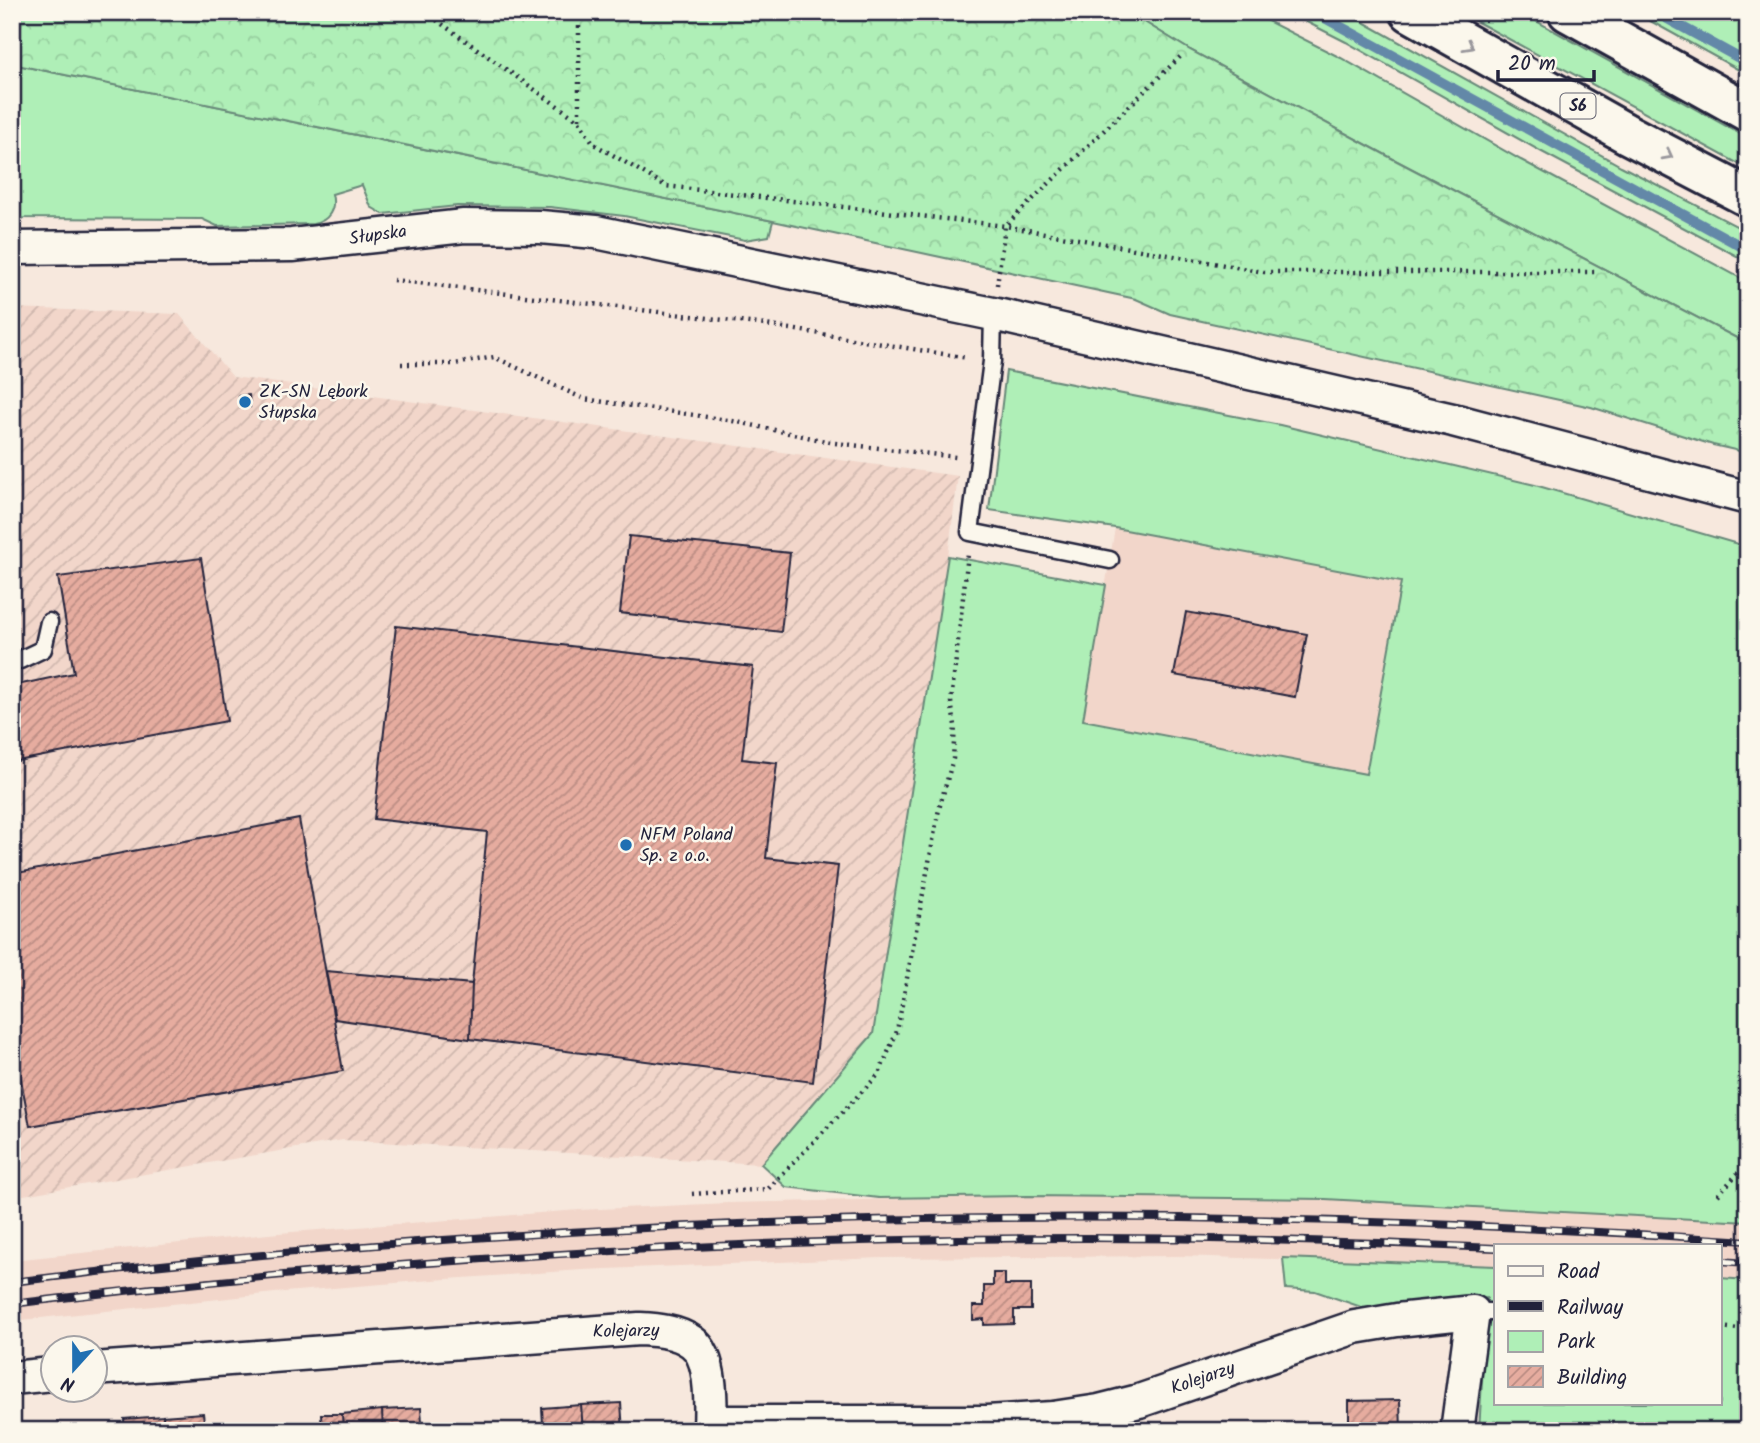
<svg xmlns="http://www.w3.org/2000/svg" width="1760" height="1443" font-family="Kalam,sans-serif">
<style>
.built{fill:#f2d6ca}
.industrial{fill:url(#industrial-furrows)}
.green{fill:#afefb7;stroke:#688879;stroke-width:2}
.forest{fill:url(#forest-crowns);stroke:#688879;stroke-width:2}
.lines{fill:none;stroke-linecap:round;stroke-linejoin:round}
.stream{stroke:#6488a8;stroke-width:10}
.building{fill:url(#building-hatch);stroke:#22223b;stroke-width:2}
.lane-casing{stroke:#22223b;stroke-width:21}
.street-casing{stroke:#22223b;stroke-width:37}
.highway-casing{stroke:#22223b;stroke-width:44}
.path{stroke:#22223b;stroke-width:4.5;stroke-dasharray:2 5;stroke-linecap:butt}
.lane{stroke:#fbf7ec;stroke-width:16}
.street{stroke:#fbf7ec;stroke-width:32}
.highway{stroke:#fbf7ec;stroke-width:38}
.rail-casing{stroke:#22223b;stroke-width:8}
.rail{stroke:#fbf7ec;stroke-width:5;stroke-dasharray:16;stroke-linecap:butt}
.oneway{stroke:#99979c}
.poi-dot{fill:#1f6fb2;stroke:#fbf7ec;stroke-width:2.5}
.labels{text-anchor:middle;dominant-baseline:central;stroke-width:5;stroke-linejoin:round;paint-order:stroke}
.shield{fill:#fbf7ec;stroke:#636270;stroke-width:2}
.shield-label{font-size:16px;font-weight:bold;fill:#22223b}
.street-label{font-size:18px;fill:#22223b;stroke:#fbf7ec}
.poi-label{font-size:18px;fill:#22223b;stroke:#fbf7ec;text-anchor:start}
</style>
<defs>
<pattern id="industrial-furrows" width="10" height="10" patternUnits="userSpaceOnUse" patternTransform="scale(1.75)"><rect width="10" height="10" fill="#f2d6ca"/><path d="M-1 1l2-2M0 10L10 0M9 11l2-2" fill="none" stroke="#cfb7ae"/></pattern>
<pattern id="forest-crowns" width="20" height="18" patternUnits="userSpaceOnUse" patternTransform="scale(1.75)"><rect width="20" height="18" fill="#afefb7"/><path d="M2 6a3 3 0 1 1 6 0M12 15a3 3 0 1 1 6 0" fill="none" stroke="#96cd9e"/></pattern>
<pattern id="building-hatch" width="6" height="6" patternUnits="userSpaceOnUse" patternTransform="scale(1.75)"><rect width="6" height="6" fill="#e6ac9f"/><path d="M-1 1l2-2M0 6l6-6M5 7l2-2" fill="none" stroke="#ba8c83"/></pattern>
</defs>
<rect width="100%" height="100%" fill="#f7e8dd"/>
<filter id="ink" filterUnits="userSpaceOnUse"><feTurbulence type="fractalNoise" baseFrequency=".0143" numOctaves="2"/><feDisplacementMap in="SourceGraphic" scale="14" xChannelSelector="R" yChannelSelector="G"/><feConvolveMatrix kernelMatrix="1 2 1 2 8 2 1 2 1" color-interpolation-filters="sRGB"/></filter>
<g filter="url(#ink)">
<!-- built -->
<path class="built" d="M1115 528 1401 582 1366 775 1083 719Z
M1028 1196 1325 1199 1748 1222V1280L1720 1278V1245H1496V1266L1180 1256 881 1258 582 1270 432 1280 284 1292 12 1321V1260L279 1233 579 1210 728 1203Z"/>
<!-- industrial -->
<path class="industrial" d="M12 308 179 314 233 377 958 476 948 556 873 1034 761 1164 343 1140 12 1197Z"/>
<!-- green -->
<path class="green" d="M1128 12H1250L1341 58 1521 160 1748 282V344L1397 161 1190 50Z
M1287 12H1345L1358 19 1621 166 1748 232V262L1542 152 1346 42Z
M1459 12H1520L1748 138V169Z
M1634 12H1748V75Z
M12 64 773 221 769 236 745 240 624 216 550 207 457 206 383 214 371 207 362 185 332 194C336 209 329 221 313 224L217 226 202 219 12 218Z
M1006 371 1280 425 1535 485 1748 547V1222L1325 1199 1028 1196 879 1198 786 1187 761 1164 873 1034 948 556 1106 585 1083 720 1366 774 1401 582 1115 528 989 510Z
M1283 1258 1496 1266V1403H1720V1278L1748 1280V1431H1479L1487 1298 1364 1308 1315 1291 1286 1289Z"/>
<!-- forest -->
<path class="forest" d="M12 12H1128L1190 50 1397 161 1748 344V453L1713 445 1591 407 1170 314 1136 299 773 221 12 64Z"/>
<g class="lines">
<!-- stream -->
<path class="stream" d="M1314 12 1748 250
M1655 12 1748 63"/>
</g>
<!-- building -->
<path class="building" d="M249 395 250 407 241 408 239 396Z
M629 536 790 553 781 632 620 613Z
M201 558 227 721 12 762V686L74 673 58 577Z
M1186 612 1307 634 1295 697 1174 675Z
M396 626 753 667 742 759 777 763 766 858 838 866 813 1082 470 1039 472 984 487 832 374 819Z
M299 819 343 1071 30 1126 12 1034V874Z
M326 971 472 984 470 1039 335 1019Z
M993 1273H1005V1285H1031V1310H1014V1324L984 1325V1319L973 1320V1306H984V1286H993Z
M1400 1400 1401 1431H1349V1401Z
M621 1403 623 1431H583L581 1405Z
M581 1405 583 1431H523L522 1426 543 1424 542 1408Z
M421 1408 422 1424 443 1422V1431H383L382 1410Z
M382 1410 383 1431H343L342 1414Z
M203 1413 205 1431H164L163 1416Z
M321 1414H342L343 1431H322Z
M163 1416 164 1431H125L124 1419Z"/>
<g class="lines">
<defs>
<path id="lane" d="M993 314 992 361 970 532 1110 560
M12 656 20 660 43 649 49 622
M1473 1312H1496"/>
<path id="street" d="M12 248 292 245 464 226 540 227 596 232 993 314 1453 420 1748 498
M94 1369 639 1329C656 1330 677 1331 692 1342 713 1357 711 1407 710 1431
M12 1378 52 1374
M710 1422H987L1053 1418 1099 1411 1139 1401 1355 1327 1397 1320 1473 1312 1457 1431"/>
<path id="highway" d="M1410 12 1629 135 1748 197
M1568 12 1748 112"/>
</defs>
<!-- lane casing -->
<use href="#lane" class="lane-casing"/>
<!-- street casing -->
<use href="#street" class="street-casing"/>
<!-- highway casing -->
<use href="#highway" class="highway-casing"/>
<!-- path -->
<path class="path" d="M425 12 579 121 594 144 666 186 1005 226 1264 272H1599
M579 12V120
M393 280 766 325 968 358
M997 285 1005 226 1181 56
M401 364H455L494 357 584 399 728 420 835 443 956 457
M692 1194 768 1189 879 1074 897 1031 939 809 953 759 955 725 951 702 968 554
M1718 1195 1748 1162
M1720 1327 1748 1330"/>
<!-- lane -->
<use href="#lane" class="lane"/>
<!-- street -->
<use href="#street" class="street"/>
<!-- highway -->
<use href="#highway" class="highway"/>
<defs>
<path id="rail" d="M1720 1261 1748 1263
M12 1282C588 1211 1170 1201 1748 1241
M12 1304C503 1244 1002 1224 1496 1248"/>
</defs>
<!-- rail casing -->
<use href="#rail" class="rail-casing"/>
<!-- rail -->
<use href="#rail" class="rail"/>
</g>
<!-- one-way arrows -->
<defs><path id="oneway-chevron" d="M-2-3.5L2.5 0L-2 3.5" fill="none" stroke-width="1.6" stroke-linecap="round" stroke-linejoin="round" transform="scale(1.75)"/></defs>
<g class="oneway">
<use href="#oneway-chevron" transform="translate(1469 46) rotate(29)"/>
<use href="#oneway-chevron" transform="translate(1668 155) rotate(28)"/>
</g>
</g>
<!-- markers -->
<g class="poi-dot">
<circle cx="245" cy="402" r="7"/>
<circle cx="626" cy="845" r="7"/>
</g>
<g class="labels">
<!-- shield labels -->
<rect class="shield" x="1560.5" y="93.5" width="35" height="25" rx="5"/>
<g class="shield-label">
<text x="1578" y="106">S6</text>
</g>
<!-- street labels -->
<g class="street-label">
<text transform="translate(378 236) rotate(-8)">Słupska</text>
<text transform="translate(626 1332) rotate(-1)">Kolejarzy</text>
<text transform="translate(1203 1379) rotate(-19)">Kolejarzy</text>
</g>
<!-- poi labels -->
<g class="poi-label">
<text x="259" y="392">ZK-SN Lębork<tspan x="259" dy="21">Słupska</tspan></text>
<text x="640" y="835">NFM Poland<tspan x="640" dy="21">Sp. z o.o.</tspan></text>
</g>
</g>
<!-- margin -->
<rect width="1760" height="1443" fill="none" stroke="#fbf7ec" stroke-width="42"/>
<rect x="21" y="21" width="1718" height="1401" fill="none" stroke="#22223b" stroke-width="2.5" filter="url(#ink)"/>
<!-- legend -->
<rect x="1494" y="1244" width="228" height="161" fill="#fbf7ec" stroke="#a4a2a5" stroke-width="2"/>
<rect x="1508" y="1266" width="35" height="10" fill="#fbf7ec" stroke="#a4a2a5" stroke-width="2"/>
<text x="1557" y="1278" font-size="21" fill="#22223b">Road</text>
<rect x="1508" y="1301" width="35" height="10" fill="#22223b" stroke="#a4a2a5" stroke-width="2"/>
<text x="1557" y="1314" font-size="21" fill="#22223b">Railway</text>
<rect x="1508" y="1331" width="35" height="21" fill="#afefb7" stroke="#a4a2a5" stroke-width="2"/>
<text x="1557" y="1348" font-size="21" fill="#22223b">Park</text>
<rect x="1508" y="1366" width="35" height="21" fill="url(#building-hatch)" stroke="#a4a2a5" stroke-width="2"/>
<text x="1557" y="1384" font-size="21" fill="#22223b">Building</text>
<!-- north arrow -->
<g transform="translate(74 1369) rotate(201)"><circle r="33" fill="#fbf7ec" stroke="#a4a2a5" stroke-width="2"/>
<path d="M0-5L12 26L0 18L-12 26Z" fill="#1f6fb2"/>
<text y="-10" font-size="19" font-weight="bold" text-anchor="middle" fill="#22223b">N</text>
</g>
<!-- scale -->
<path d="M1498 70v10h96v-10" fill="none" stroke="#22223b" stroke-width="3.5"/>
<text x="1508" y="70" font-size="21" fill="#22223b" stroke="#fbf7ec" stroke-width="5" paint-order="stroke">20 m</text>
</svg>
